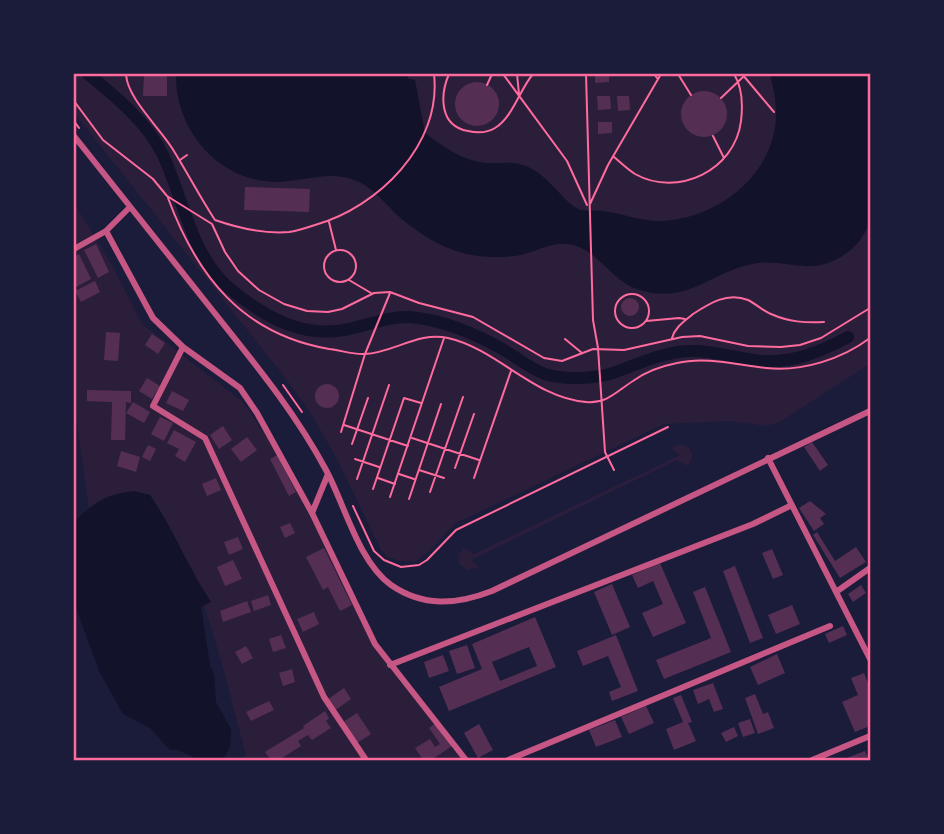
<svg xmlns="http://www.w3.org/2000/svg" width="944" height="834" font-family="Mulish,sans-serif">
<style>
.green{fill:#2a1e3b}
.water{fill:#12122b}
.lines{fill:none;stroke-linecap:round;stroke-linejoin:round}
.canal{stroke:#12122b;stroke-width:12}
.building{fill:#542f53;fill-rule:evenodd}
.path{stroke:#ff6b9d;stroke-width:2}
.minor{stroke:#c65784;stroke-width:6}
.neatline{fill:none;stroke:#ff6b9d;stroke-width:2.5}
</style>
<rect width="100%" height="100%" fill="#1b1b3a"/>
<!-- green -->
<path class="green" d="M74 74H870V364L778 423 766 426 731 421 664 424 456 523 429 551 416 561H399L388 557 381 550 336 457 308 409 280 371 74 113Z
M74 203 112 265 142 324 243 402 277 453 310 514 367 634 388 666 463 760H243L246 755C222 666 203 572 150 495 126 490 108 493 89 508L74 405Z
M677 445C687 444 694 449 692 459L687 466 677 460 471 560 479 567 468 570 459 564V553L464 548 474 554 680 455 671 448Z"/>
<!-- water -->
<path class="water" d="M176 74H405L409 79 415 80 425 133C444 147 461 160 486 163 498 164 511 161 523 165 549 173 563 204 581 210 588 211 596 210 603 211 620 213 638 220 655 221 706 222 760 187 773 137 779 116 775 94 770 74H870C870 109 870 144 870 179 870 192 873 209 870 222 869 227 863 235 860 240 848 256 825 268 805 266 787 265 771 260 752 264 709 273 686 306 637 289 610 280 597 247 567 244 552 242 535 252 521 255 503 258 480 258 463 253 439 247 412 229 395 213 382 200 371 186 354 180 328 170 302 182 276 182 218 181 175 130 176 74Z
M134 491 150 495C173 529 188 567 211 602L201 607 210 665 214 674 216 702 231 729 230 747 223 760H200L178 750H170L150 728 123 714 99 671 74 602V521C95 503 106 494 134 491Z"/>
<g class="lines">
<!-- canal -->
<path class="canal" d="M88 74C115 96 147 122 163 155 183 198 191 254 228 287 264 317 305 341 353 328 371 324 390 316 410 317 443 320 476 334 504 350 518 358 530 369 545 374 564 380 594 379 613 373 639 364 662 352 689 351 714 350 738 359 763 361 794 363 822 351 848 337"/>
</g>
<!-- building -->
<path class="building" d="M144 74H167V96H143Z
M595 74H609V82L595 83Z
M455 104a22 22 0 1 1 44 0a22 22 0 1 1-44 0Z
M681 114a23 23 0 1 1 46 0a23 23 0 1 1-46 0Z
M597 96H610L611 109 598 110Z
M617 96H629L630 110 618 111Z
M598 122H612V133L598 134Z
M245 187 310 189 309 212 244 210Z
M96 244 109 272 98 278 84 250Z
M79 254 91 279 76 287 74 282V257Z
M95 281 100 292 81 302 75 291Z
M621 307a9 9 0 1 1 18 0a9 9 0 1 1-18 0Z
M106 332 120 333 118 361 104 360Z
M152 334 165 343 158 354 145 345Z
M147 378 160 386 152 399 139 391Z
M315 396a12 12 0 1 1 24 0a12 12 0 1 1-24 0Z
M87 390 131 391V403L126 402 125 440H111L112 402 87 401Z
M172 391 189 400 183 411 166 403Z
M133 402 150 412 144 423 126 413Z
M160 417 173 423 164 441 151 434Z
M223 426 232 440 219 449 210 435Z
M174 430 196 442 185 462 175 456 179 449 167 443Z
M247 437 257 450 241 462 231 449Z
M812 442 828 465 820 471 804 447Z
M148 445 156 449 150 461 142 457Z
M121 451 140 457 136 472 117 466Z
M277 455 296 492 289 496 270 459Z
M216 478 221 490 207 496 202 484Z
M810 501 826 514 820 518 824 524 814 531 799 508Z
M290 523 295 533 285 538 280 527Z
M817 532 835 561 856 547 866 562 840 578 813 535Z
M238 537 243 549 229 555 224 542Z
M324 548 352 605 340 611 328 587 323 590 306 557Z
M772 549 783 575 773 579 762 553Z
M233 560 242 579 225 586 217 567Z
M660 563 686 623 653 637 642 613 663 604 653 581 638 588 632 575Z
M735 566 763 638 750 643 723 571Z
M612 584 630 627 612 635 594 592Z
M861 585 866 593 853 602 848 594Z
M705 587 731 652 664 679 656 660 711 638 693 592Z
M268 595 271 605 254 611 251 601Z
M247 601 251 612 223 622 220 611Z
M792 605 800 624 776 634 768 615Z
M314 612 319 624 303 632 297 619Z
M535 617 556 667 449 711 439 687 482 669 472 644ZM529 647 537 666 500 681 492 662Z
M843 626 847 635 829 643 825 634Z
M281 635 286 648 273 652 269 639Z
M616 635 638 691 612 701 609 692 621 687 608 656 583 666 577 651Z
M467 645 475 668 457 674 449 651Z
M246 646 253 658 242 664 235 652Z
M777 654 785 673 758 685 750 667Z
M443 655 449 671 429 678 424 662Z
M292 669 295 682 283 686 279 673Z
M864 673 870 688V726L855 732 842 702 858 695 851 678Z
M713 683 723 709 714 712 709 699 698 704 693 690Z
M344 688 351 699 334 711 327 700Z
M755 694 763 714 768 712 774 728 758 734 745 698Z
M681 695 692 722 688 723 696 741 674 750 666 729 683 722 673 698Z
M269 701 274 710 251 721 246 712Z
M646 706 654 723 629 734 621 717Z
M325 711 329 718 326 721 331 728 312 740 308 735 298 741 301 746 279 760H271L265 752 304 728 303 726Z
M357 713 371 734 357 743 343 722Z
M750 719 755 733 743 737 738 723Z
M615 720 622 737 596 747 589 730Z
M436 723 452 746 431 760H423L415 748 430 739 435 747 440 744 429 728Z
M479 724 493 750 478 758 464 733Z
M734 727 738 736 726 742 721 733Z
M865 751 869 760H841Z"/>
<g class="lines">
<!-- path -->
<path class="path" d="M126 74C127 98 159 127 172 148 187 172 200 197 215 220 238 228 265 234 289 232 297 231 306 228 315 225 378 207 442 145 434 74
M449 74C440 95 439 126 468 131 477 133 487 133 495 128 513 117 520 89 533 74
M503 74 567 161 587 205
M517 74 519 94
M586 74 593 320 598 348 605 452 614 470
M654 74 657 78
M678 74 691 95
M742 74 774 112
M487 85 492 74
M721 98 743 77
M74 101 103 140 153 179 167 196 212 224 225 252 238 271 259 290 284 304 307 311 328 312 342 309 374 293 390 292 419 303 473 317 544 358 562 361 593 349 624 350 682 337 700 336 748 346 781 347 800 345 821 338 870 308
M74 121 79 128
M713 136 724 158
M614 157C620 162 627 169 635 174 678 198 735 170 741 121 743 105 742 87 734 74
M180 160 187 155
M168 198C197 276 242 334 329 349 340 350 354 355 365 354 393 353 419 331 448 338 497 349 534 398 586 402 607 404 617 391 633 381 645 372 662 366 677 363 706 356 737 365 766 368 802 372 842 359 870 338
M590 204 608 165 661 74
M329 222 336 250
M324 266a16 16 0 1 1 32 0a16 16 0 1 1-32 0Z
M349 280 371 293
M615 311a17 17 0 1 1 34 0a17 17 0 1 1-34 0Z
M646 321 679 318 685 319
M672 338C675 327 685 321 693 314 710 303 727 292 748 300 756 304 763 311 771 314 789 322 805 323 824 322
M565 339 582 353
M283 385 302 412
M344 425 408 446
M341 432 365 354 390 293
M412 438 479 460
M352 444 368 398
M355 459 379 467
M455 468 474 414
M419 470 444 478
M399 474 414 479
M378 478 395 484
M474 478 511 371
M357 479 389 385
M373 489 404 398 421 403
M430 492 463 397
M390 497 444 338
M409 499 441 404
M353 506 374 551 384 560 401 567 419 565 427 560 456 530 668 427"/>
<!-- minor -->
<path class="minor" d="M74 136C119 193 164 249 209 306 251 359 294 410 326 470 345 505 358 561 391 585 423 607 456 605 492 591L870 411
M106 231 153 318 183 347 240 388 257 413 312 513 375 644 466 760
M74 249 106 231 130 207
M183 347 153 406 205 438 324 697 366 760
M768 458 836 592
M312 513 328 474
M870 568 836 592 870 659
M390 665 753 524 792 505
M508 760 830 626
M812 760 870 736"/>
</g>
<!-- border -->
<rect width="944" height="834" fill="none" stroke="#1b1b3a" stroke-width="150"/>
<rect x="75" y="75" width="794" height="684" class="neatline"/>
</svg>
